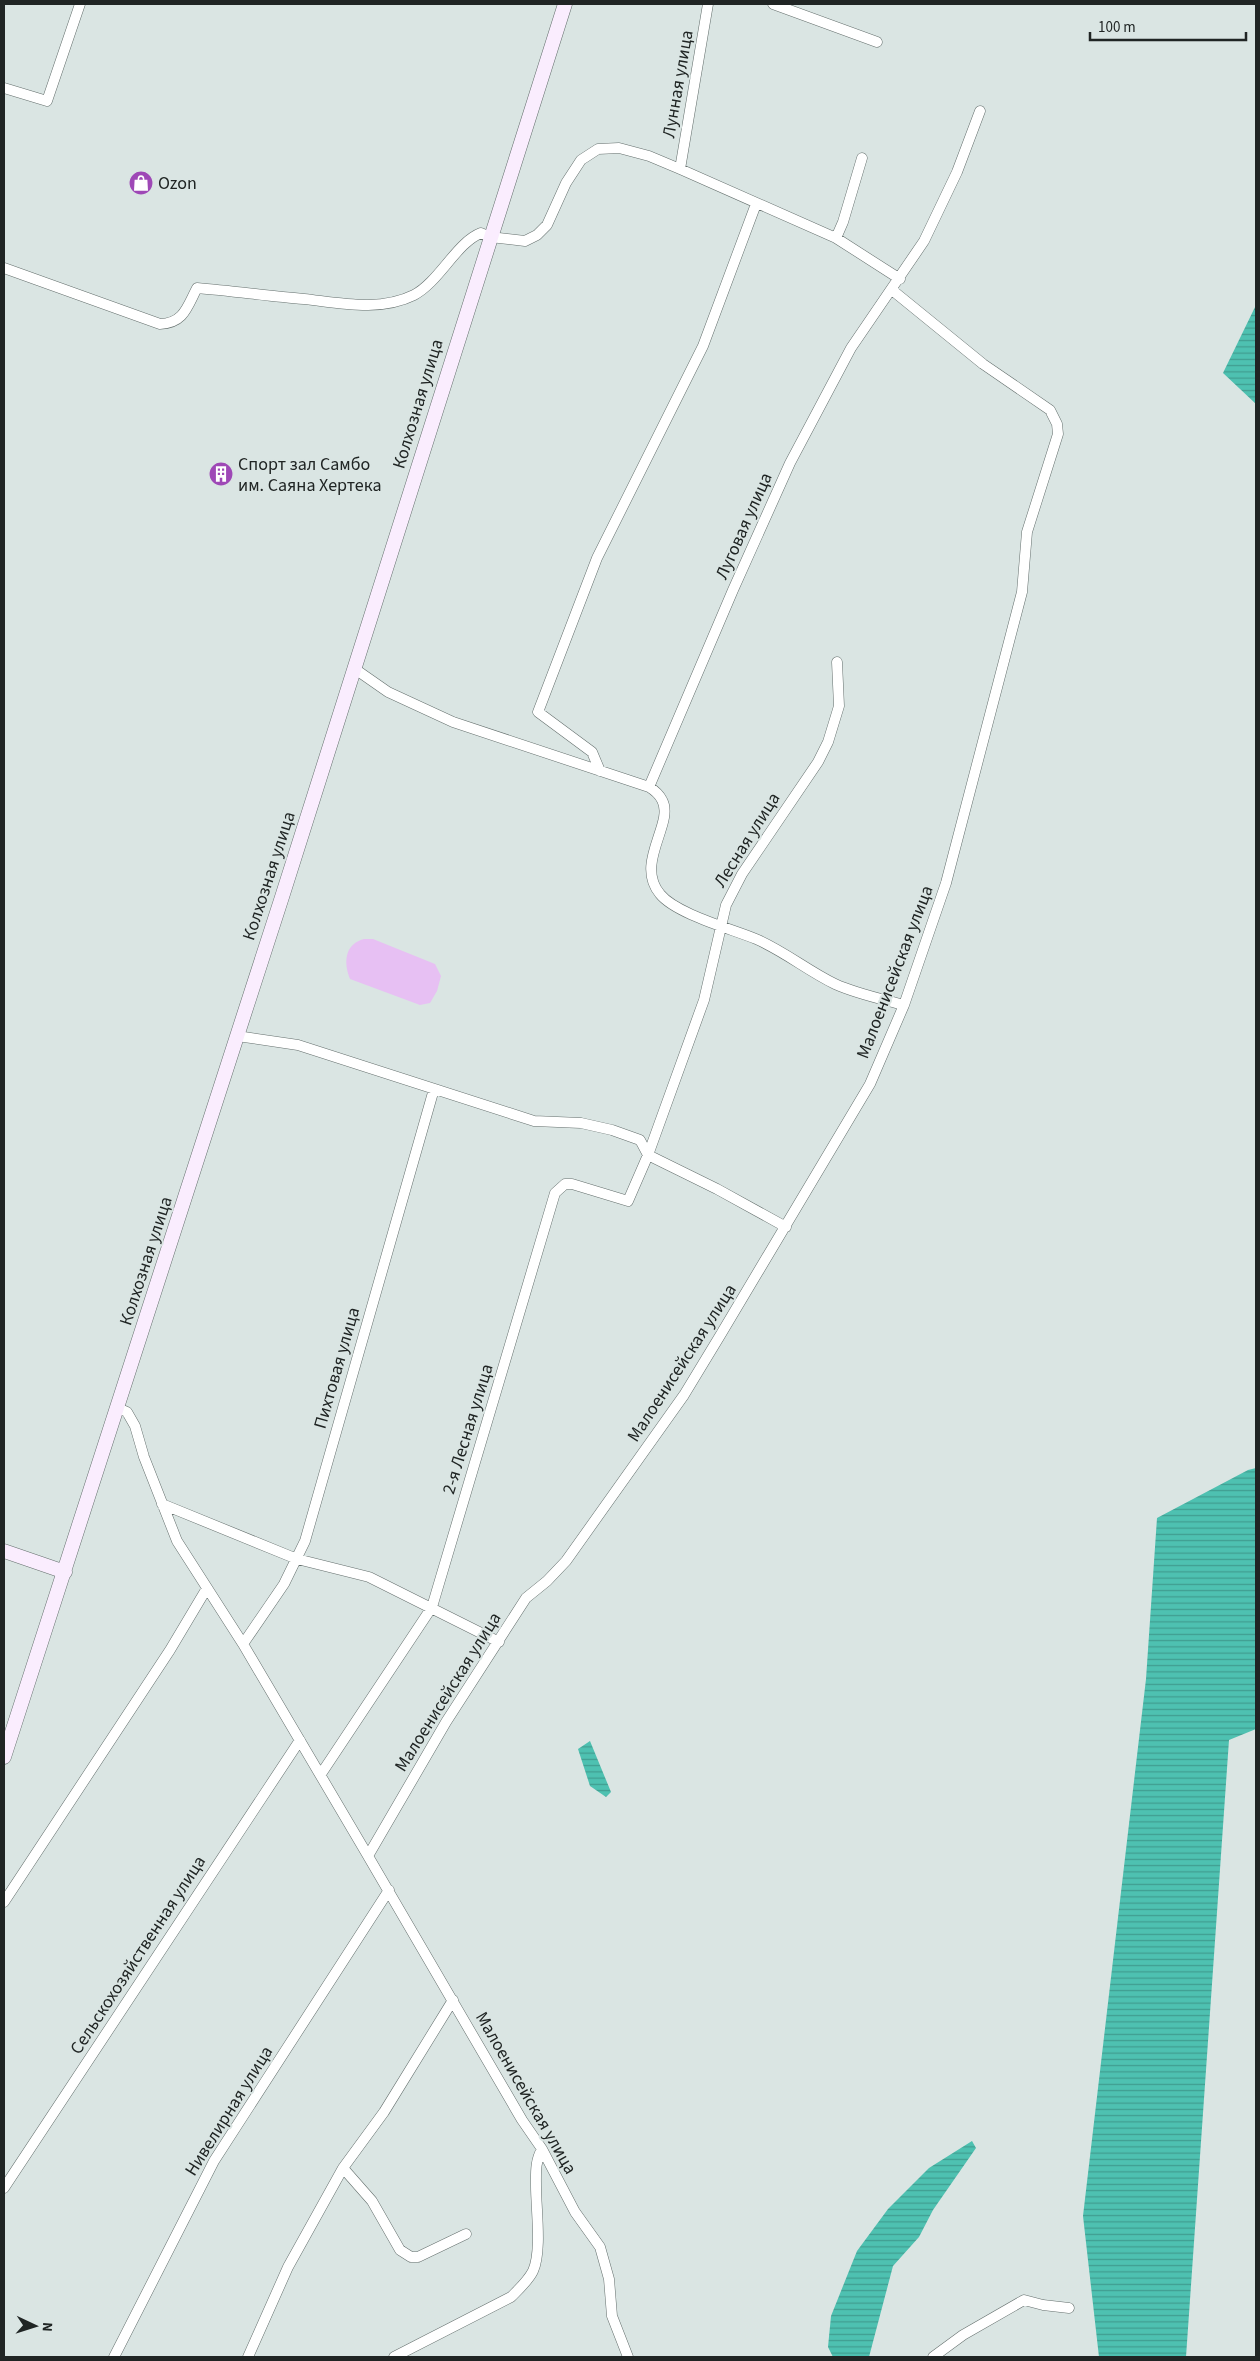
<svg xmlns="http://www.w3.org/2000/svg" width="1260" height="2361" font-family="'Source Sans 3',sans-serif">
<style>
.garden{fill:#e7c0f3}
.water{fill:url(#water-rules)}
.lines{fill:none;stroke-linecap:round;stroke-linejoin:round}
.street-casing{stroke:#646f6d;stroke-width:11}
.secondary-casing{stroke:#646f6d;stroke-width:15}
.street{stroke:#fff;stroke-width:10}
.secondary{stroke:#faedfe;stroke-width:14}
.labels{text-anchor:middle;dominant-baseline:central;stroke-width:4;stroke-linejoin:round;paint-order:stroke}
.street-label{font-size:18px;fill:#202524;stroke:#dae5e3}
.poi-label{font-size:18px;fill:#202524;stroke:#dae5e3;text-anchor:start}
</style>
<defs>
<pattern id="water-rules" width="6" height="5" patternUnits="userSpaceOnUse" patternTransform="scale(1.25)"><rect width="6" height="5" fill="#4ec1b1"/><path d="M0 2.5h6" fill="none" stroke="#409d90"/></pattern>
</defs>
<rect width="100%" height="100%" fill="#dae5e3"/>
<!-- garden -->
<path class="garden" d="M364 939H373L435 964 441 976 437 991 430 1003 420 1005 350 979C343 962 345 944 364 939Z"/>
<!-- water -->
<path class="water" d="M1256 305V404L1223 373Z
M1256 1468V1729L1229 1740 1186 2357H1099L1083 2216 1146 1679 1157 1518 1248 1470Z
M590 1741 611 1792 606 1797 590 1786 578 1749Z
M972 2141 976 2148 933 2210 919 2237 893 2266 869 2357H833L828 2347 831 2316 857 2251 888 2209 929 2168Z"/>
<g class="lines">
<defs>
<path id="street" d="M773 4 877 42
M4 88 47 101 80 4
M680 169 708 4
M836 238 843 222 862 158
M4 268 160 324C184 323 187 307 197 288 233 291 268 296 304 299 340 303 380 312 414 295 439 282 457 242 481 233L490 237 525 241 537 235 547 225 566 183 581 160 598 149 619 148 649 156 680 169 836 238 900 279
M355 669 388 692 453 722 649 787C654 790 659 794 662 800 675 823 634 863 660 894 676 914 732 929 756 939 784 951 808 971 835 984 857 994 882 999 904 1005
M600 771 592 752 538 712 597 558 703 346 756 204
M649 787 733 590 790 463 851 348 924 241 957 172 980 111
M237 1036 298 1045 534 1121 581 1123 612 1130 640 1140 648 1155 717 1189 786 1227
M118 1408 127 1412 135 1426 144 1457 177 1541 243 1644 368 1856
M162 1504 297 1559 369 1577 499 1642
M243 1644 284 1584 305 1541 434 1089
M321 1774 432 1607 555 1193 565 1184H572L628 1201 648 1155 704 1000 726 905 742 874 818 762 828 742 839 706 837 662
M4 1902 170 1650 207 1588
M343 2168 372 2201 400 2250 411 2257H418L466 2234
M4 2188 300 1740
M114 2357 214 2161 389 1890
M248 2357 288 2267 343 2168 384 2112 453 2000
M394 2357 511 2297C519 2289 528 2281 533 2271 542 2251 536 2209 536 2186 536 2173 535 2161 542 2149
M628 2357 612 2316 609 2279 600 2247 575 2212 542 2149 522 2120 368 1856 446 1722 526 1598 547 1581 566 1561 684 1395 721 1334 870 1084 904 1005 946 883 1022 592 1027 532 1058 434 1057 424 1050 410 983 364 892 290
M933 2357 963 2335 1024 2300 1043 2305 1069 2308"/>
<path id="secondary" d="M4 1551 65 1572
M4 1757 282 897 565 4"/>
</defs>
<!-- street casing -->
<use href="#street" class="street-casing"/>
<!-- secondary casing -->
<use href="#secondary" class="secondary-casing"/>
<!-- street -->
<use href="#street" class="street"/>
<!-- secondary -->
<use href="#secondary" class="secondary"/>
</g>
<!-- icons -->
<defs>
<symbol id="shop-disc" viewBox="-11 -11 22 22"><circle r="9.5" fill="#9e48b6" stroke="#dae5e3"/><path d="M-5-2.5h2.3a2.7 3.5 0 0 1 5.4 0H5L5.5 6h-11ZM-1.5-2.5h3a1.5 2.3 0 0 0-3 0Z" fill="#fff"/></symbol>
<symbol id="building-disc" viewBox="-11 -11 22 22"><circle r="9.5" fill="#9e48b6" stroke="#dae5e3"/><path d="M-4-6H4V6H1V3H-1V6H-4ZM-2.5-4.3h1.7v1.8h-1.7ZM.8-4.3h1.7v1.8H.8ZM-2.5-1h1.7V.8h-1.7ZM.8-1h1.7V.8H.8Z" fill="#fff"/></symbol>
</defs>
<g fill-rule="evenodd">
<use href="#shop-disc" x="127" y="169" width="28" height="28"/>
<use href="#building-disc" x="207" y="460" width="28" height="28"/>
</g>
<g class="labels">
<!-- street labels -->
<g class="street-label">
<text transform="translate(678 84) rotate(-80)">Лунная улица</text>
<text transform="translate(418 404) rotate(-73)">Колхозная улица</text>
<text transform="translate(744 526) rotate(-66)">Луговая улица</text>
<text transform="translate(747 840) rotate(-58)">Лесная улица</text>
<text transform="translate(269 876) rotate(-72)">Колхозная улица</text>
<text transform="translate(895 972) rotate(-69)">Малоенисейская улица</text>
<text transform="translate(146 1261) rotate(-72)">Колхозная улица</text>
<text transform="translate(682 1363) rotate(-57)">Малоенисейская улица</text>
<text transform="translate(337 1368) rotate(-74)">Пихтовая улица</text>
<text transform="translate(468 1429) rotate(-73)">2-я Лесная улица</text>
<text transform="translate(448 1692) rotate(-58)">Малоенисейская улица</text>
<text transform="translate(138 1955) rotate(-57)">Сельскохозяйственная улица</text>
<text transform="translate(526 2093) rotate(60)">Малоенисейская улица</text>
<text transform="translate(229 2111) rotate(-58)">Нивелирная улица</text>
</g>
<!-- poi labels -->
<g class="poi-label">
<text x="158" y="183">Ozon</text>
<text x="238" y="464">Спорт зал Самбо<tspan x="238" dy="21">им. Саяна Хертека</tspan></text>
</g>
</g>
<!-- border -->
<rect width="1260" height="2361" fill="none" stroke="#202524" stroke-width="10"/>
<!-- north arrow -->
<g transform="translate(35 2326) rotate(94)" stroke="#dae5e3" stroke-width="4" paint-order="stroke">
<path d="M0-4L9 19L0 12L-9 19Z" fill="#202524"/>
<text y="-8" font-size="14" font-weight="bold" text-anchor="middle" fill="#202524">N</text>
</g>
<!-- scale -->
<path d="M1090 32v8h156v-8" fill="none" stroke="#202524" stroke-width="2.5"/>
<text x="1098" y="32" font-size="15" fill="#202524" stroke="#dae5e3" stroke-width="4" paint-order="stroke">100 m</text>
</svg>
